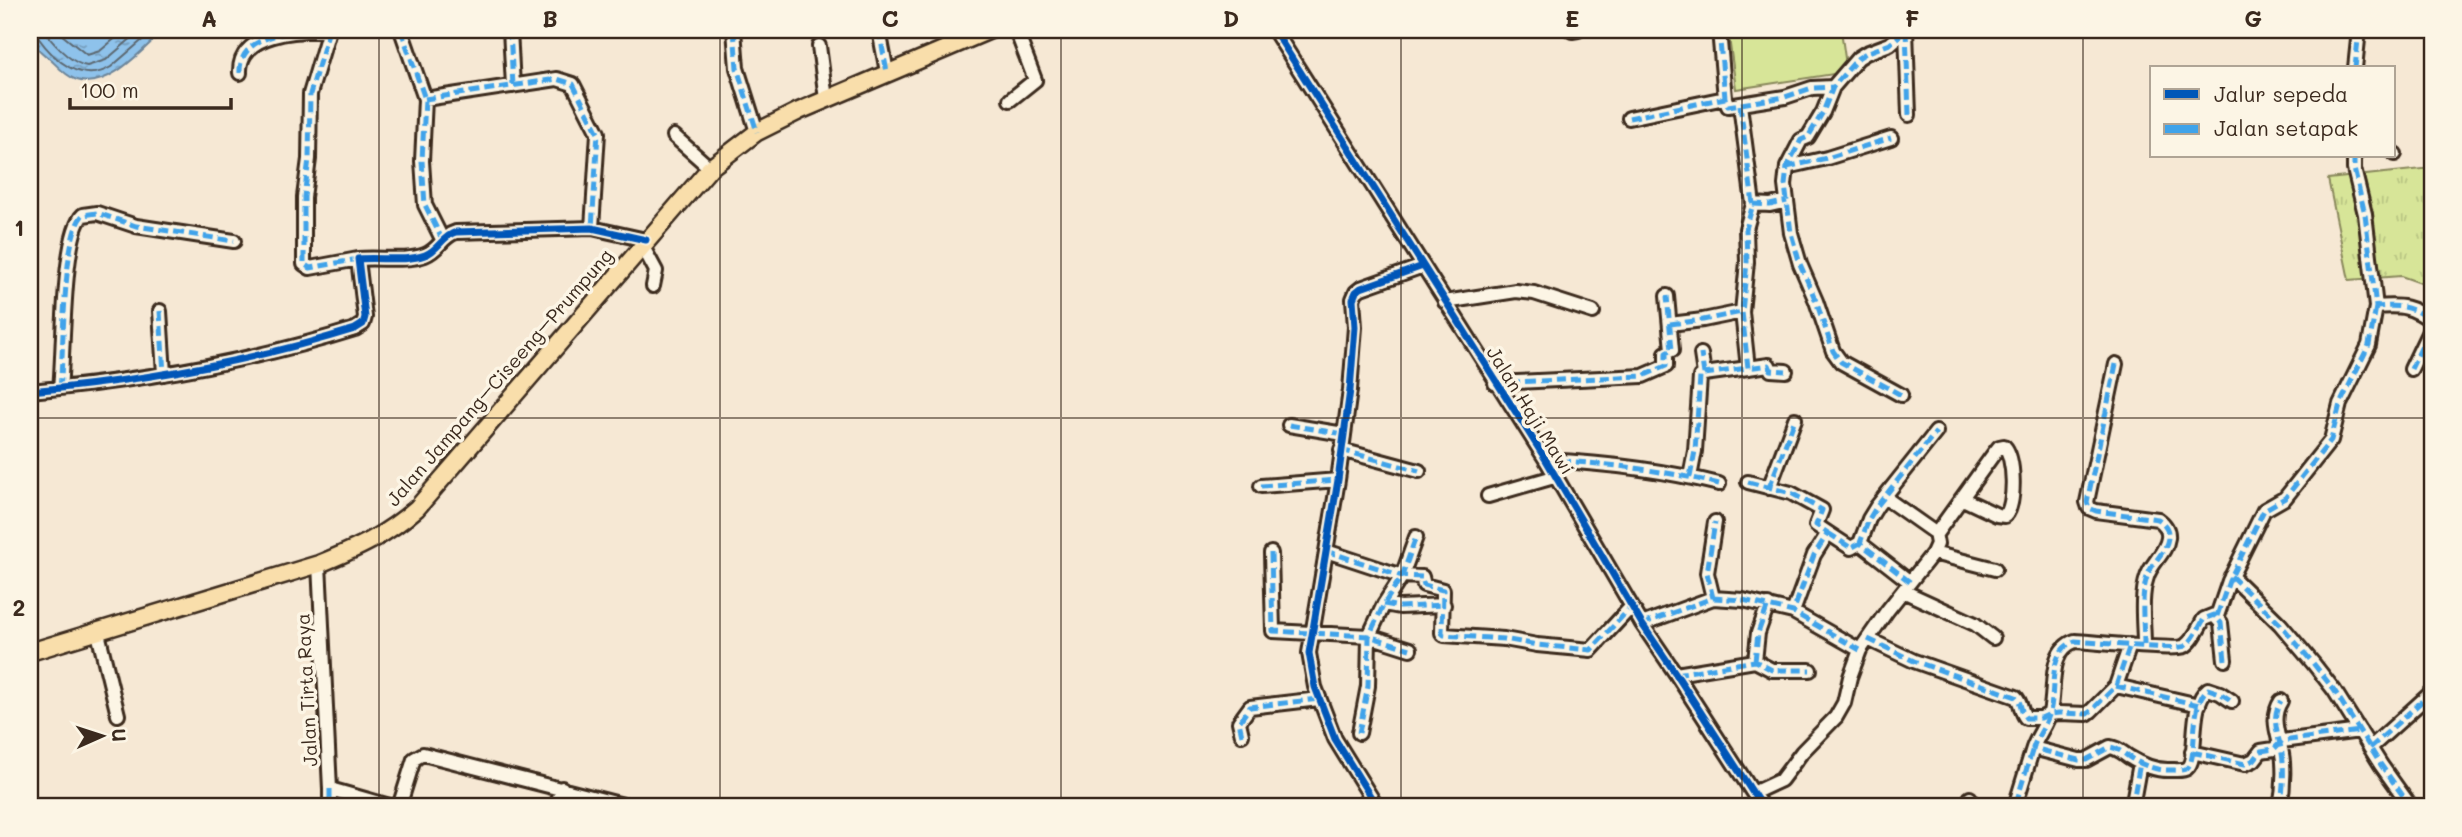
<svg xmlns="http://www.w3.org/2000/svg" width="2462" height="837" font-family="Mali,sans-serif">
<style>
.grass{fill:url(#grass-tufts);stroke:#89885b;stroke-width:2}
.pitch{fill:#d7e598;stroke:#89885b;stroke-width:2}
.water{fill:url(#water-ripples);stroke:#6d8599;stroke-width:2}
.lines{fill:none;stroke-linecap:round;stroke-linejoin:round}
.shore{stroke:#5c6770;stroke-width:2}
.minor-casing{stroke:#3b2a1e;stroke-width:18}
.major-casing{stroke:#3b2a1e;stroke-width:21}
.minor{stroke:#fcf5e5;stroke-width:12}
.major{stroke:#f9deab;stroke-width:16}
.quiet{stroke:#3fa3ea;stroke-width:5;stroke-dasharray:10 5;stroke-linecap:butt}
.cycleway-casing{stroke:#fcf5e5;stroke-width:11}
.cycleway{stroke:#0057b8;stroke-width:7}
.grid{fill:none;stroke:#3b2a1e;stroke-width:2;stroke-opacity:0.55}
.labels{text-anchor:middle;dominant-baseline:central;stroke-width:7;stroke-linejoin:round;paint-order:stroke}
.street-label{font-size:19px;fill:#3b2a1e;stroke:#fcf5e5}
.neatline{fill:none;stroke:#3b2a1e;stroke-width:2.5}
.grid-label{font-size:23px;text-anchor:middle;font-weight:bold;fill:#3b2a1e}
</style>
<defs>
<pattern id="grass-tufts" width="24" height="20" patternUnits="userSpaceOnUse" patternTransform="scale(1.75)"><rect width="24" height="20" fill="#d7e598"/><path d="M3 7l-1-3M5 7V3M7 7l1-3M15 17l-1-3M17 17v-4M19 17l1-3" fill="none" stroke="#b9c583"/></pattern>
<pattern id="water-ripples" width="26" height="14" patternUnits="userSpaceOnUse" patternTransform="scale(1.75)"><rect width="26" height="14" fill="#8ec2eb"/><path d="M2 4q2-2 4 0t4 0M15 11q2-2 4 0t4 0" fill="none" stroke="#759ebe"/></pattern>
</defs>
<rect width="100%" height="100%" fill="#f6e8d4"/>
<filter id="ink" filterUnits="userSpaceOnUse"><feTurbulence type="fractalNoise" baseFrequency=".0143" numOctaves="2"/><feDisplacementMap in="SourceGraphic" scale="14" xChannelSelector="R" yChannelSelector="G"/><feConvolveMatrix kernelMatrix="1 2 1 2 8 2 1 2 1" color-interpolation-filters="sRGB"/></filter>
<g filter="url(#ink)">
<!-- grass -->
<path class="grass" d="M2432 168V287L2401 276 2349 280 2328 179Z"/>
<!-- pitch -->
<path class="pitch" d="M1728 30H1841L1847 72 1736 89Z"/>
<!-- water -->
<path class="water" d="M30 30H164C144 48 108 91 77 80 67 77 58 67 51 60 41 52 30 44 30 30Z"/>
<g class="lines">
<!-- shore -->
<path class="shore" d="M43 30C53 43 70 63 87 66L106 60 141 30
M56 30 87 55 100 51 125 30
M30 34 37 36C54 60 81 85 111 67L154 30"/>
<defs>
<path id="minor" d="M329 30 310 94 309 159 304 197V264L310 268 358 259
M401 30 425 99 422 161 425 205 442 239
M510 30 513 86
M734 30 737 68 757 132
M879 30 887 72
M1274 30 1546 460 1642 624 1676 674 1762 807
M1719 30 1725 98 1728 106 1785 97 1812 88 1833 87
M1906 30 1909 115
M1572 31 1578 30
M819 46 826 99
M2355 68 2359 30
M240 73C238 32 299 30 329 31
M425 99 557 79 573 84 598 133 592 228
M1010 100 1035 80 1016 30
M1740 105 1753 204 1746 229 1747 262 1742 312 1748 368 1769 365 1771 370 1786 371
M1629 118 1725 98
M674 136 710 168
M2394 154H2395
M2354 156V169L2365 214 2376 307C2402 305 2411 306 2432 321
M1787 167 1827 158 1891 138
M1753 204 1770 205 1787 201
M642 245 656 271 653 286
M1445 302 1516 291 1534 293 1593 312
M160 311 164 374
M1670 324 1703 320 1742 312
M2116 364 2087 502 2089 508 2096 511 2158 519C2165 524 2169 529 2168 538 2166 553 2151 563 2147 577 2140 598 2144 624 2144 645
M2411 369 2432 325
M1704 374 1748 368
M1495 383 1643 376 1666 366V353L1672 350 1667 296
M60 388C64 355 62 234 83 215L97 213 136 226 234 241
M30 391C140 381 249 362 355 329L363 324 365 317 358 259C380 257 405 262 425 255 439 250 442 236 456 232L592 228 646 240
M1901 395 1841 362 1833 351 1816 301 1800 264 1791 233 1785 185 1787 167 1801 140 1808 137 1823 112 1833 87 1858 58 1866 53 1890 44 1905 31
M1289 425 1344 434
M1341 450 1419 471
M1546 460C1603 463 1663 470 1719 484
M1690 477 1695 451 1700 377 1704 374 1701 354
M1748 482 1791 493 1822 510 1816 525 1828 533 1814 555 1793 612
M1261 486 1338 480
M1769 488 1795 419
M1488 496 1554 477
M1828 533 1851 548 1860 543
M1936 534 1995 452 1999 447 2004 446C2015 457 2016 505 2005 516L1997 515 1963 499
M1326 551 1402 576 1422 577 1424 585 1443 590 1442 633 1444 635 1504 639 1537 645 1591 650 1631 607
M1271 553 1273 631 1369 636 1410 649
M1933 553 1995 569
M319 564 330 789 393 807
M2231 576 2280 624 2313 663 2334 690 2381 765 2411 807
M1910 582 1860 543 1869 519 1877 506 1936 432
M1903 591 1975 624 1993 638
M1713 598 1707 573 1715 522
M1384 604 1400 607 1444 605
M2217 616 2229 581 2264 510 2285 498 2331 440 2340 404 2369 345 2376 307
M1642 624 1713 598 1743 600 1793 612 1860 650
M98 633 118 715
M1868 639 1914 661 2016 697C2022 703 2020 711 2026 718H2041L2050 714 2059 713 2087 714 2091 711 2116 686 2130 645
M2225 660 2221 623 2214 615 2204 619C2199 627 2194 640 2185 646 2177 651 2093 642 2075 641 2047 651 2056 688 2050 712 2047 724 2037 736 2033 748L2079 760H2086L2110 747C2118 748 2123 753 2129 757 2142 765 2157 771 2171 770 2176 770 2183 771 2187 768 2199 759 2188 704 2208 689L2220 693 2232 701
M1755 661 1758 633 1768 605
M1676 674 1755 661 1772 670H1810
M2116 686 2199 705
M1359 733 1368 686 1369 636 1384 604 1402 576 1416 537
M1242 735 1239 722 1250 707 1319 699
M2370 748 2432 692
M2192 752 2245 764 2254 760 2261 751 2274 749 2282 741 2360 731
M330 789V807
M1753 793 1781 780 1802 752 1836 717 1844 703 1850 677 1860 650 1887 611 1933 553 1937 544 1935 533 1884 497
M399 807 414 759 423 754 631 807
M556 807 562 788
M1377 807 1335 739 1315 687 1309 653 1338 480 1350 390 1355 327 1353 299 1356 292 1361 288 1423 266
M1967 807 1970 798
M2002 807 2012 806 2016 803 2033 748
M2132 807 2140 763
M2280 807C2283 792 2284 777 2283 762 2282 740 2268 721 2281 701"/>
<path id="major" d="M30 652 319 564C358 548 385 536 417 508L710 168 757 132 799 111 990 30"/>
</defs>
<!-- minor casing -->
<use href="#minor" class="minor-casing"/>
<!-- major casing -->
<use href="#major" class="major-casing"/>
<!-- minor -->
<use href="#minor" class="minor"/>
<!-- major -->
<use href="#major" class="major"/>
<!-- quiet -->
<path class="quiet" d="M329 30 310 94 309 159 304 197V264L310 268 358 259
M401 30 425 99 422 161 425 205 442 239
M510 30 513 86
M734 30 737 68 757 132
M879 30 887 72
M1719 30 1725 98 1728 106 1785 97 1812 88 1833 87
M1906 30 1909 115
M1572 31 1578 30
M2355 68 2359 30
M240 73C238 32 299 30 329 31
M425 99 557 79 573 84 598 133 592 228
M1740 105 1753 204 1746 229 1747 262 1742 312 1748 368 1769 365 1771 370 1786 371
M1629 118 1725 98
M2394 154H2395
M2354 156V169L2365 214 2376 307C2402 305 2411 306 2432 321
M1787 167 1827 158 1891 138
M1753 204 1770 205 1787 201
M160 311 164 374
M1670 324 1703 320 1742 312
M2116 364 2087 502 2089 508 2096 511 2158 519C2165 524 2169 529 2168 538 2166 553 2151 563 2147 577 2140 598 2144 624 2144 645
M2411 369 2432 325
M1704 374 1748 368
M1495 383 1643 376 1666 366V353L1672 350 1667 296
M60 388C64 355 62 234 83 215L97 213 136 226 234 241
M1901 395 1841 362 1833 351 1816 301 1800 264 1791 233 1785 185 1787 167 1801 140 1808 137 1823 112 1833 87 1858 58 1866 53 1890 44 1905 31
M1289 425 1344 434
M1341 450 1419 471
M1546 460C1603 463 1663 470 1719 484
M1690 477 1695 451 1700 377 1704 374 1701 354
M1748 482 1791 493 1822 510 1816 525 1828 533 1814 555 1793 612
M1261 486 1338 480
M1769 488 1795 419
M1828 533 1851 548 1860 543
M1326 551 1402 576 1422 577 1424 585 1443 590 1442 633 1444 635 1504 639 1537 645 1591 650 1631 607
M1271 553 1273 631 1369 636 1410 649
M2231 576 2280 624 2313 663 2334 690 2381 765 2411 807
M1910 582 1860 543 1869 519 1877 506 1936 432
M1713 598 1707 573 1715 522
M1384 604 1400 607 1444 605
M2217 616 2229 581 2264 510 2285 498 2331 440 2340 404 2369 345 2376 307
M1642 624 1713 598 1743 600 1793 612 1860 650
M1868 639 1914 661 2016 697C2022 703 2020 711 2026 718H2041L2050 714 2059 713 2087 714 2091 711 2116 686 2130 645
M2225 660 2221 623 2214 615 2204 619C2199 627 2194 640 2185 646 2177 651 2093 642 2075 641 2047 651 2056 688 2050 712 2047 724 2037 736 2033 748L2079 760H2086L2110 747C2118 748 2123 753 2129 757 2142 765 2157 771 2171 770 2176 770 2183 771 2187 768 2199 759 2188 704 2208 689L2220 693 2232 701
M1755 661 1758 633 1768 605
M1676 674 1755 661 1772 670H1810
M2116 686 2199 705
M1359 733 1368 686 1369 636 1384 604 1402 576 1416 537
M1242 735 1239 722 1250 707 1319 699
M2370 748 2432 692
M2192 752 2245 764 2254 760 2261 751 2274 749 2282 741 2360 731
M330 789V807
M1967 807 1970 798
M2002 807 2012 806 2016 803 2033 748
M2132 807 2140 763
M2280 807C2283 792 2284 777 2283 762 2282 740 2268 721 2281 701"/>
<defs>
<path id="cycleway" d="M1274 30 1546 460 1642 624 1676 674 1762 807
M30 391C140 381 249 362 355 329L363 324 365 317 358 259C380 257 405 262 425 255 439 250 442 236 456 232L592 228 646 240
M1377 807 1335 739 1315 687 1309 653 1338 480 1350 390 1355 327 1353 299 1356 292 1361 288 1423 266"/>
</defs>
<!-- cycleway casing -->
<use href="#cycleway" class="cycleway-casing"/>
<!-- cycleway -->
<use href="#cycleway" class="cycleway"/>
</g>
</g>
<!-- grid -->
<path class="grid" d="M379 30V807M720 30V807M1061 30V807M1401 30V807M1742 30V807M2083 30V807M30 418H2432"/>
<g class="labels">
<!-- street labels -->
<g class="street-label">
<text transform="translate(499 377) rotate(-49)">Jalan Jampang–Ciseeng–Prumpung</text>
<text transform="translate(1531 410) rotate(58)">Jalan Haji Mawi</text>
<text transform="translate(306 690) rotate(-93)">Jalan Tirta Raya</text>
</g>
</g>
<!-- margin -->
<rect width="2462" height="837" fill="none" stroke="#fcf5e5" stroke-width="77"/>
<!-- legend -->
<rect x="2150" y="66" width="245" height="91" fill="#fcf5e5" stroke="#afa495" stroke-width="2"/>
<rect x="2164" y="89" width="35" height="10" fill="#0057b8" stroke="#afa495" stroke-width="2"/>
<text x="2214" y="102" font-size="21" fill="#3b2a1e">Jalur sepeda</text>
<rect x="2164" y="124" width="35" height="10" fill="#3fa3ea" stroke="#afa495" stroke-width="2"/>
<text x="2214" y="136" font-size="21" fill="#3b2a1e">Jalan setapak</text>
<!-- north arrow -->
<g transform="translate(102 736) rotate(87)" stroke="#fcf5e5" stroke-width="5" paint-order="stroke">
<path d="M0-5L12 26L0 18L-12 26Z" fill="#3b2a1e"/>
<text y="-10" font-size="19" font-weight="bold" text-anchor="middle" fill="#3b2a1e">U</text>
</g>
<!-- scale -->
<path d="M70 98v10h161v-10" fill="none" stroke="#3b2a1e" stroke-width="3.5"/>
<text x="80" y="98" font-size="21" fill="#3b2a1e" stroke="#fcf5e5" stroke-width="5" paint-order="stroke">100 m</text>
<rect x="38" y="38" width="2386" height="760" class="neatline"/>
<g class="grid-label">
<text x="209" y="27">A</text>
<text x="550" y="27">B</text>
<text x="890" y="27">C</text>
<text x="1231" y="27">D</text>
<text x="1572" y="27">E</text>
<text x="1912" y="27">F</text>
<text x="2253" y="27">G</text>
<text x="19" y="236">1</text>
<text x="19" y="616">2</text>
</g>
</svg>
